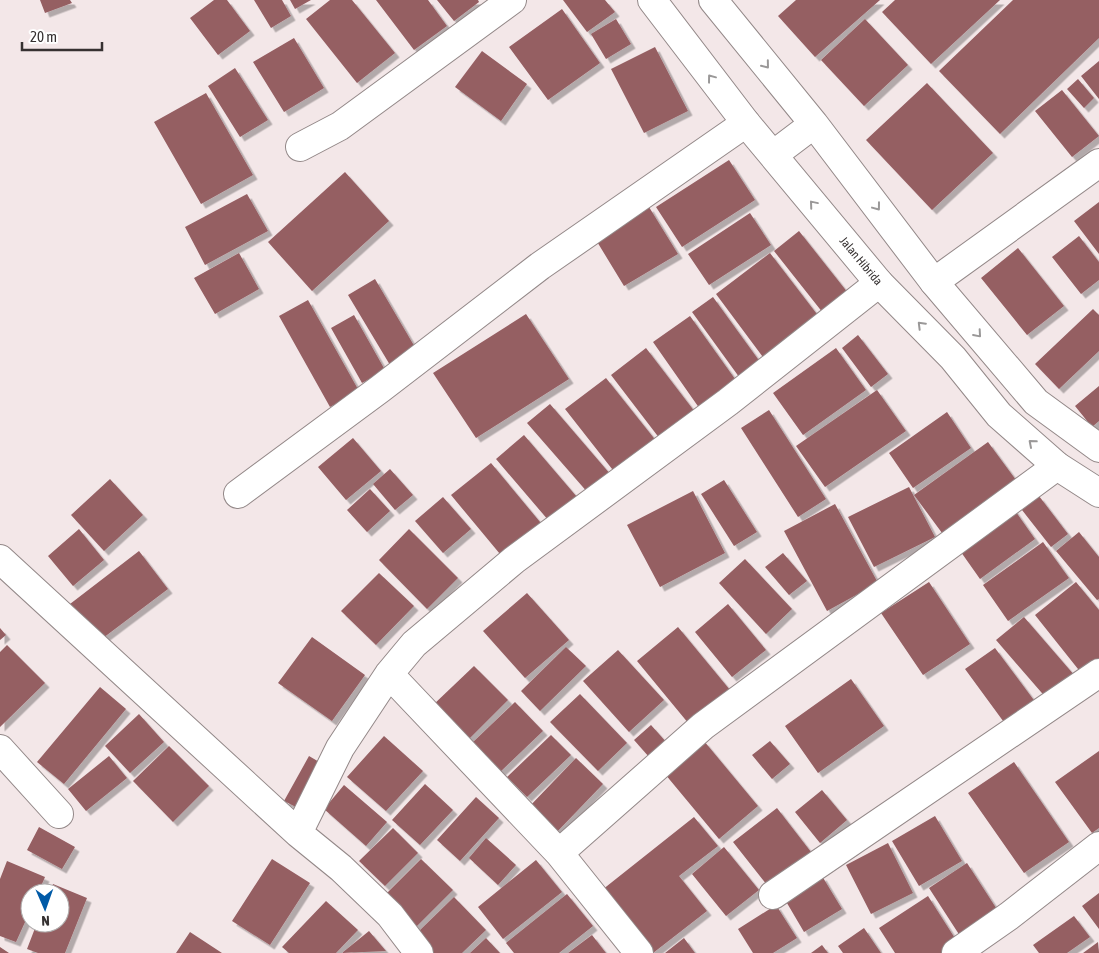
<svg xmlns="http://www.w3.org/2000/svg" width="1099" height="953" font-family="'Asap Condensed',sans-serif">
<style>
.building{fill:#955e62;filter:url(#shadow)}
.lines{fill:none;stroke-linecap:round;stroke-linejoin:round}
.minor-casing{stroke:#938888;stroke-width:30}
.major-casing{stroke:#938888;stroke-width:30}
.minor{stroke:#fff;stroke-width:28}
.major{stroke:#fff;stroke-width:28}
.oneway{stroke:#9a9898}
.labels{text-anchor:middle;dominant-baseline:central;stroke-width:5;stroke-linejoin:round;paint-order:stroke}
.street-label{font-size:12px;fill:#363131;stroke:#fff}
</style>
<defs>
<filter id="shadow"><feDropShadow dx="4.5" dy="4.5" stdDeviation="0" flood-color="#0004"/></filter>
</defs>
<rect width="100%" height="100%" fill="#f3e7e8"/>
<!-- building -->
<path class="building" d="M40 0H70L72 3 45 13Z
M214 0H227L250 31 218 55 190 18Z
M254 0H282L291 16 271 28Z
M290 0H311L295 9Z
M330 0H352L395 53 357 83 306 19Z
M376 0H428L447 26 414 50Z
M437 0H478L479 2 454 21Z
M563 0H605L615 12 587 32Z
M796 0H880L815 57 778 16Z
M895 0H1000L931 64 882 12Z
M1013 0H1099V38L1000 134 939 71Z
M562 9 600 63 548 100 509 47Z
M616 19 631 44 606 59 591 34Z
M865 19 908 65 864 106 821 60Z
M294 38 324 88 284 112 253 62Z
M655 47 688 111 644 133 611 69Z
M482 51 527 84 501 121 455 87Z
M1099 61V99L1081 76Z
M235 68 268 120 240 137 208 86Z
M1078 79 1094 98 1084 108 1067 89Z
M927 83 993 153 932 210 866 140Z
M1062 90 1099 136 1072 157 1035 111Z
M206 93 253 175 201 204 154 122Z
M729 160 755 200 682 247 656 207Z
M345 172 389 221 312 291 268 242Z
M247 194 268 231 205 265 185 227Z
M1099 202V254L1074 221Z
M649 207 678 254 624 286 596 240Z
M750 213 771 245 709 285 688 254Z
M799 231 852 298 827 318 774 251Z
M1079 236 1099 262V280L1081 294 1052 257Z
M1018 248 1064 306 1027 335 981 278Z
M239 253 259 289 215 314 194 278Z
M770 253 823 322 768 364 716 294Z
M375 279 416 349 390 365 348 295Z
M713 297 763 366 742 381 692 312Z
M308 300 359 391 330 407 279 316Z
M1093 309 1099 315V351L1059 389 1035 364Z
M526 314 569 379 476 438 433 373Z
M354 315 385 370 362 383 331 328Z
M690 316 740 386 702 412 653 342Z
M858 335 888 374 871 387 842 348Z
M646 348 695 412 660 439 611 375Z
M836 348 866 390 803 435 773 393Z
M606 378 657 442 616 474 565 409Z
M1099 386V421L1092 427 1075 406Z
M877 390 906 431 825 487 796 446Z
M550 404 611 475 589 494 527 423Z
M769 410 826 499 798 517 741 428Z
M947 412 971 448 913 488 889 453Z
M524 435 577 497 549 521 496 459Z
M353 438 381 471 346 500 318 467Z
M988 442 1019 484 945 537 914 495Z
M491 463 545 528 505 560 451 495Z
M390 469 413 495 395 510 373 484Z
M110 479 143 515 104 551 71 515Z
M724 480 757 532 734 546 701 494Z
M909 487 935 537 874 567 848 517Z
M370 489 390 511 367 532 347 510Z
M693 491 725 553 660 587 627 525Z
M1039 496 1068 534 1051 547 1022 510Z
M443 497 471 529 443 553 415 521Z
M835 504 878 583 827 611 784 531Z
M1011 505 1035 539 980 579 956 545Z
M79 529 104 560 73 586 48 556Z
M409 529 458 578 427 609 379 560Z
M1079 532 1099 557V599L1097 600 1056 551Z
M1043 542 1069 578 1008 621 983 585Z
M139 551 168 589 99 641 70 604Z
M783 553 807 581 789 595 765 567Z
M745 559 792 609 766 634 719 583Z
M379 573 414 606 376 645 341 611Z
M929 582 970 644 923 675 881 613Z
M1076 582 1099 610V660L1082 674 1035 615Z
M527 593 569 640 525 678 483 631Z
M728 604 766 650 732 677 695 632Z
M1024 617 1075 676 1048 700 996 640Z
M678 627 730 690 689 724 637 661Z
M0 628 6 635 0 640Z
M312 637 365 675 332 721 278 683Z
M7 645 45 683 0 727V652Z
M566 647 586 666 540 711 521 691Z
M995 648 1036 703 1006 725 965 669Z
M618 650 664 700 629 732 583 681Z
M474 666 508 700 467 741 432 706Z
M851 679 884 726 818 773 785 726Z
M100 687 126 709 64 784 37 762Z
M580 694 627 743 598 771 550 722Z
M515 702 543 731 498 774 470 745Z
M139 714 164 742 130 773 105 746Z
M651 725 667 743 650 758 634 740Z
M551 735 571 755 527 797 507 777Z
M384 736 423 771 386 811 347 777Z
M704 741 758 806 719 839 665 774Z
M770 741 790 764 772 779 752 755Z
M169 746 209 786 173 822 133 781Z
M1099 751V828L1092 833 1055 782Z
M109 756 127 778 86 811 68 789Z
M309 756 326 766 302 810 284 801Z
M576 758 603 784 554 835 527 809Z
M1014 762 1069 842 1024 873 968 793Z
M425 784 453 810 420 845 392 820Z
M344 785 387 822 366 846 324 809Z
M822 790 847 820 820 843 795 812Z
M476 797 499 818 460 861 437 840Z
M777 808 811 852 767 885 733 842Z
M935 816 962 861 919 886 892 841Z
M694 817 718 846 679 876 707 911 653 953 602 890Z
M39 827 75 847 62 869 27 850Z
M393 828 418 853 385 886 359 861Z
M486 838 516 865 498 885 469 858Z
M888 843 913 893 871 914 846 865Z
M724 847 759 890 726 916 692 874Z
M272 859 310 883 270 945 232 921Z
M421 859 453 890 413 930 381 899Z
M536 860 562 892 503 939 478 907Z
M7 861 45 877 38 893H30V911L16 942 0 936V879Z
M967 863 1000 914 962 939 929 888Z
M822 876 842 909 804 932 784 898Z
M53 884 87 898 65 953H38L27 949 37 923H60V893H50Z
M1099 893V929L1082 906Z
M567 894 593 926 559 953H514L506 943Z
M928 896 958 943 943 953H895L879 928Z
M454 897 486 930 462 953H432L415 935Z
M326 901 358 930 336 953H289L282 947Z
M776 905 797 938 773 953H753L738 929Z
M1074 916 1090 937 1067 953H1039L1033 945Z
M864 928 881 953H843L838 946Z
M369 931 386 951 342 953Z
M190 932 222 953H176Z
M592 935 606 953H568Z
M486 938 500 953H470Z
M684 938 695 953H665Z
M1098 942 1099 953H1083Z
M822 945 828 953H811Z
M0 947 9 953H0Z"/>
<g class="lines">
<defs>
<path id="minor" d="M300 147 340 126 512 0
M934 282 1099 163
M238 494 380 389 540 266 746 123
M0 559 298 833 341 868 390 915 419 953
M389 674 559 853 639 953
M0 749 59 814
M298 833 340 748 389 674 414 644 514 560 728 402 879 283
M559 853 703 726 1057 466
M773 895 1099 673
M956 953 1009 916 1099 846"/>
<path id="major" d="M652 0 746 123 879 283 953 358 999 415 1057 466 1099 493
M713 0 814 124 934 282 1036 402 1099 448
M773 155 814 124"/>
</defs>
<!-- minor casing -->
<use href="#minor" class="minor-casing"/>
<!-- major casing -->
<use href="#major" class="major-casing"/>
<!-- minor -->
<use href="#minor" class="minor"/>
<!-- major -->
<use href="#major" class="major"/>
</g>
<!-- one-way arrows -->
<defs><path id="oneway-chevron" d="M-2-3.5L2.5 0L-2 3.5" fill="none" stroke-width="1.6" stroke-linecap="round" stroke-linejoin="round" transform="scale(1.25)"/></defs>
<g class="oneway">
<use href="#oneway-chevron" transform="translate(766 65) rotate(51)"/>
<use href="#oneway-chevron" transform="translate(711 78) rotate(-127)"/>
<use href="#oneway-chevron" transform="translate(813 204) rotate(-130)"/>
<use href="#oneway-chevron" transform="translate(877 207) rotate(53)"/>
<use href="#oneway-chevron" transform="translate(921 325) rotate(-135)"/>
<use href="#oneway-chevron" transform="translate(978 334) rotate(49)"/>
<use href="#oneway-chevron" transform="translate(1032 443) rotate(-139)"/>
</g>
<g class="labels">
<!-- street labels -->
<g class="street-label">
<text transform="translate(861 261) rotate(50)">Jalan Hibrida</text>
</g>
</g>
<!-- north arrow -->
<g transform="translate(45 908) rotate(178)"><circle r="24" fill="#ffffff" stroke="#afadad"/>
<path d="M0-4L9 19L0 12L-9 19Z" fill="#005aa7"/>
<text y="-8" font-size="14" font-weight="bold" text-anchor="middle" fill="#363131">N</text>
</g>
<!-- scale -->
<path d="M22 42v8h80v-8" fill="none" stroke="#363131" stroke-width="2.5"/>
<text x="30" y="42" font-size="15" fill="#363131" stroke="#ffffff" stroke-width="4" paint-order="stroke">20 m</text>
</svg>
